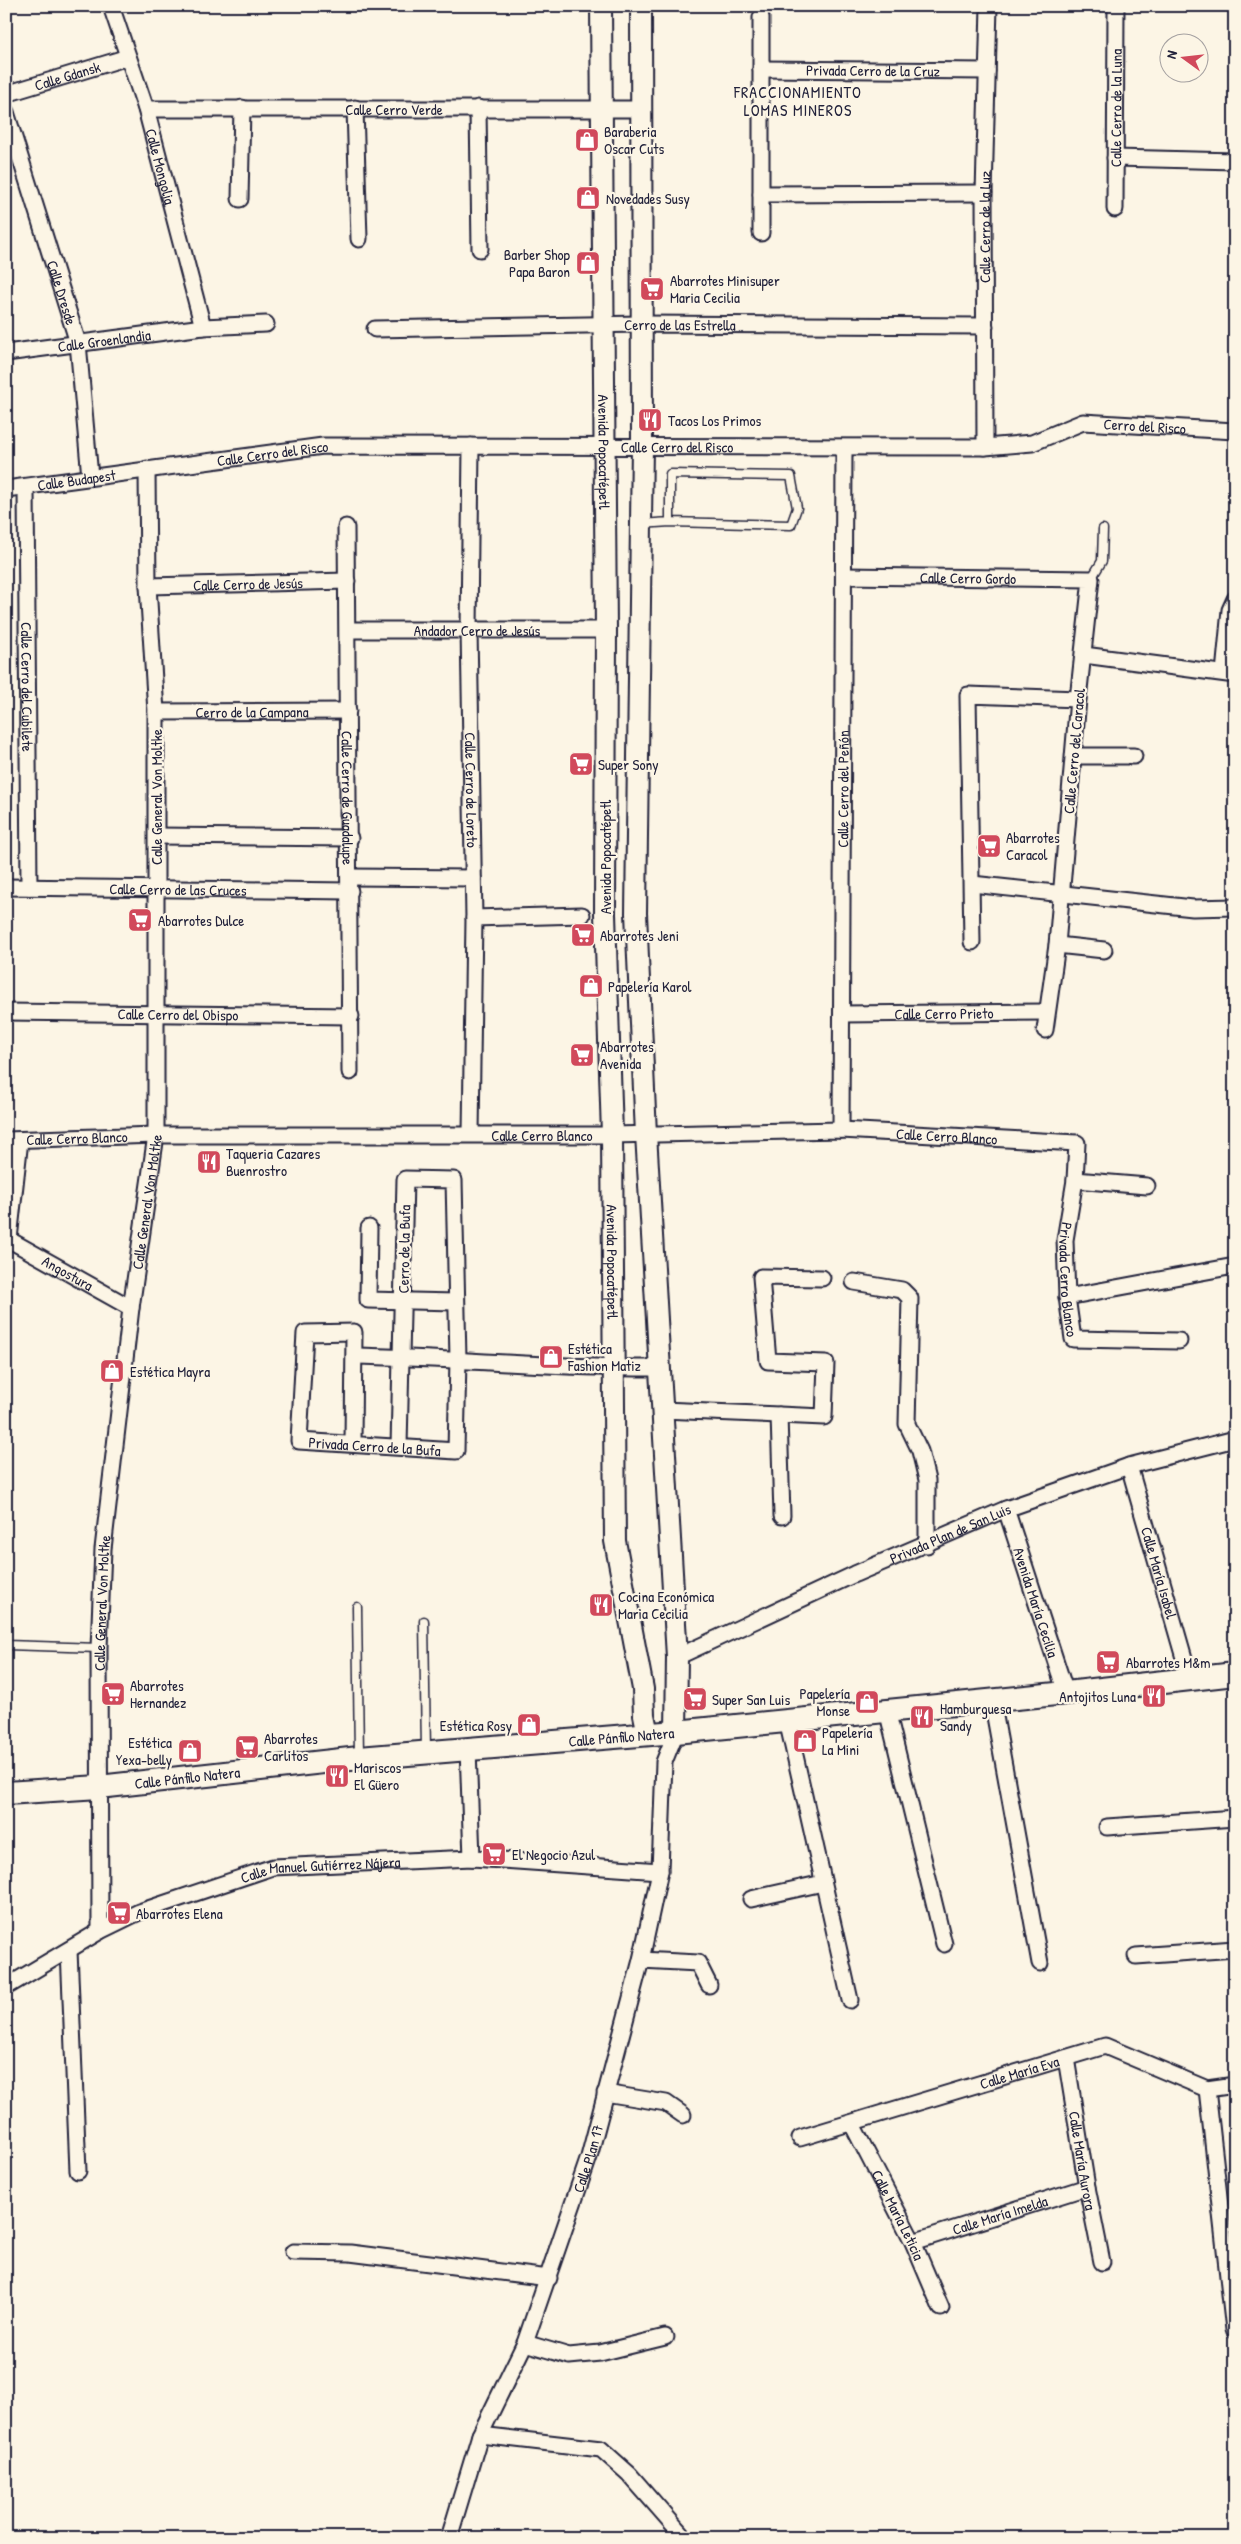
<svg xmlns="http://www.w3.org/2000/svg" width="1241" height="2544" font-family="'Patrick Hand',sans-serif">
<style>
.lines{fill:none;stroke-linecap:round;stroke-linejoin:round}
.service-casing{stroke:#22223b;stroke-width:11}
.minor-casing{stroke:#22223b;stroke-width:19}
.tertiary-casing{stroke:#22223b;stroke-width:24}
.secondary-casing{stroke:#22223b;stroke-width:26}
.service{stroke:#fcf5e5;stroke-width:8}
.minor{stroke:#fcf5e5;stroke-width:15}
.tertiary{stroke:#fcf5e5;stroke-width:20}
.secondary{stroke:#fcf5e5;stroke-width:22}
.labels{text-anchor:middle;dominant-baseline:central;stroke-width:4.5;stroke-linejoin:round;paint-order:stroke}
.street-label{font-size:15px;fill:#22223b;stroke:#fcf5e5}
.poi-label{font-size:15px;fill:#22223b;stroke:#fcf5e5;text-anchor:start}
.neighbourhood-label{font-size:16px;letter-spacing:1px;fill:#22223b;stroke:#fcf5e5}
</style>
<rect width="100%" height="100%" fill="#fcf5e5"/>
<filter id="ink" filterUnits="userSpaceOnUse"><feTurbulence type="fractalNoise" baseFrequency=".02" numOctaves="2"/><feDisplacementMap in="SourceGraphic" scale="10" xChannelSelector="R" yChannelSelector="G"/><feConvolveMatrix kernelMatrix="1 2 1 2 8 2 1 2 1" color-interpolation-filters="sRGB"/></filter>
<g filter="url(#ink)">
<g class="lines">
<defs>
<path id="service" d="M641 524 670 522 791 525 797 508 791 476 670 474V522
M1091 579 1102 561 1103 529
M357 1607 359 1756
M424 1621 426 1751
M6 1645 99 1648"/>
<g id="minor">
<path id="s1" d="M111 6 146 109 203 327"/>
<path d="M761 17V233"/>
<path id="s2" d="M761 69 987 71"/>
<path id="s3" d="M6 94 128 57"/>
<path d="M355 108 359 239"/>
<path d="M478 108 480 249"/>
<path id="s4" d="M146 109H642"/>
<path id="s5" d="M6 112 78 343 90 477"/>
<path d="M1115 158 1235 161"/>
<path d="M761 194 984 193"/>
<path d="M240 199 242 108"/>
<path id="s6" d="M1115 209 1116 6"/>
<path id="s7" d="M375 329 641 324 985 326"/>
<path id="s8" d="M6 353 203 327 266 324"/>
<path id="s9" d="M471 446 469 630 474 918 471 1134"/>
<path id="s10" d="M985 447 984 193 989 6"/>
<path id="s11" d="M26 487 29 887"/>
<path id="s12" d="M6 489 323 446 985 447 1032 443 1083 422 1235 431"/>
<path id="s13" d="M346 527 350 1072"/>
<path id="s14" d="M844 576 1091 579 1078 699 1057 945 1045 1030"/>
<path id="s15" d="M148 586 347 581"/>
<path id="s16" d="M348 630H606"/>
<path d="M1084 655 1235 675"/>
<path d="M1224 673 1230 610 1235 599"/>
<path id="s17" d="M156 712 348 711"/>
<path d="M1074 756H1134"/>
<path d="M157 836 350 838"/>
<path d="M350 877 473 878"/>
<path d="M972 884 1193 908 1235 907"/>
<path id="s18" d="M6 887 350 891"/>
<path d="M474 918 582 915"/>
<path d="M972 942 968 695 1078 699"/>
<path d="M1057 945 1104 950"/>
<path id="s19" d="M6 1012 351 1016"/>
<path id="s20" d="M842 1014 1046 1012"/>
<path id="s21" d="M841 1130 844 449"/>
<path id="s22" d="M6 1140 156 1135H612L841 1130 1077 1143 1075 1180 1065 1240 1067 1297 1073 1339 1179 1341"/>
<path d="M1075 1180 1147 1186"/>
<path d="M369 1228 368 1300 456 1302"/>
<path id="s23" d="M6 1238 131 1308"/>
<path d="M9 1239 20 1140"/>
<path d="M854 1282 902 1290 910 1298 907 1424 920 1451 927 1480V1545"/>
<path d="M1067 1297 1229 1267"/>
<path d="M355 1356C456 1358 558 1369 659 1368"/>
<path d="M662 1410 779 1415"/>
<path id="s24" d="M353 1444 354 1332 305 1333 299 1441 456 1451 458 1359 454 1180 405 1179 399 1447"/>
<path id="s25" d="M1129 1466 1190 1679"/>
<path id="s26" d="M1006 1509 1066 1693"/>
<path d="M782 1516 779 1415 824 1417 826 1363 768 1361 761 1277 822 1278"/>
<path id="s27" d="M677 1657 855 1574 1006 1509 1129 1466 1235 1439"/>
<path d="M992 1700 1040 1963"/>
<path d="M887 1710 944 1944"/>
<path d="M787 1720 850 2000"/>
<path d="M468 1749 472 1858"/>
<path d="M1107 1827 1235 1818"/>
<path d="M751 1899 823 1883"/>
<path id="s28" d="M100 1931 99 1648 103 1549 131 1308 156 1135V712L148 586 147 469"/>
<path d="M69 1950 78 2171"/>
<path d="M1136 1956 1235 1949"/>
<path d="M641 1960 698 1963 709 1985"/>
<path id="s29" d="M6 1987 100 1931 139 1912 273 1867 472 1858 660 1871"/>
<path id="s30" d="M1066 2058 1087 2187 1102 2262"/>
<path d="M1207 2089 1234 2330"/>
<path d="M605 2093 666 2103 683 2115"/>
<path id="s31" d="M852 2124 913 2242 941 2308"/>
<path id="s32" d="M800 2138 1105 2046 1207 2089 1235 2085"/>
<path id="s33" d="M913 2242 1087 2187"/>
<path d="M293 2252 350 2253 549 2278"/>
<path d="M525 2343 569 2356 600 2353 665 2337"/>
<path d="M480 2435 601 2449 629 2474 685 2538"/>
<path id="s34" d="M449 2538 480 2435 525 2343 589 2157 641 1960 660 1871 664 1762 676 1732"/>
</g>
<g id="tertiary">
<path id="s35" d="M601 6 606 630 605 914 612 1135 615 1541 643 1689 644 1715 648 1734"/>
<path d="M641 6 642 445 636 913 646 1134 677 1657 676 1732"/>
</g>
<g id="secondary">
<path id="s36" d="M6 1793 99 1787 359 1758 676 1732 1066 1693 1235 1674"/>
</g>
</defs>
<!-- service casing -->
<use href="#service" class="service-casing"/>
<!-- minor casing -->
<use href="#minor" class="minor-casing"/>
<!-- tertiary casing -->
<use href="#tertiary" class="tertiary-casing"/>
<!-- secondary casing -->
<use href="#secondary" class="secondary-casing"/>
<!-- service -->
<use href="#service" class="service"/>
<!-- minor -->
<use href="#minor" class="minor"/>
<!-- tertiary -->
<use href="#tertiary" class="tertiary"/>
<!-- secondary -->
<use href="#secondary" class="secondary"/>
</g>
</g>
<!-- icons -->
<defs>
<symbol id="shop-square" viewBox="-11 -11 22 22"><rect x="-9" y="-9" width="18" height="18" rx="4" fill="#d1495b" stroke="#fcf5e5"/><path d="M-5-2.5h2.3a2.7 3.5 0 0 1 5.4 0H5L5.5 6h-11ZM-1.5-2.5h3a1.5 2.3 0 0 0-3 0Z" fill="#fff"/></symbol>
<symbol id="supermarket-square" viewBox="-11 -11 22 22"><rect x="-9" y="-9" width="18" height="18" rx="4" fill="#d1495b" stroke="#fcf5e5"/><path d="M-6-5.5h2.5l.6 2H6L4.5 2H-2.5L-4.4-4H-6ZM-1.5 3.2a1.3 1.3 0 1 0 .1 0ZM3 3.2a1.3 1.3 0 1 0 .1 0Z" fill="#fff"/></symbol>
<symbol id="restaurant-square" viewBox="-11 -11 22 22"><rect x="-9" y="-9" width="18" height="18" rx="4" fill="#d1495b" stroke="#fcf5e5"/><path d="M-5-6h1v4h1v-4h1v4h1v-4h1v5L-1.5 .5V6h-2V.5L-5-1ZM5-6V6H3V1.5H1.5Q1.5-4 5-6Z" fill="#fff"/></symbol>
</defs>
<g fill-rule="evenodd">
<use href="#shop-square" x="573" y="126" width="28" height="28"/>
<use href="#shop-square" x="574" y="184" width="28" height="28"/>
<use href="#shop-square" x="574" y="249" width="28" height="28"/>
<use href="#supermarket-square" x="638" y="275" width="28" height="28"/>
<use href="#restaurant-square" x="636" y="406" width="28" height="28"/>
<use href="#supermarket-square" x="567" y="750" width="28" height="28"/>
<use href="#supermarket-square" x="975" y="832" width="28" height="28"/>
<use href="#supermarket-square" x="126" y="906" width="28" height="28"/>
<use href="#supermarket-square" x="569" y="921" width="28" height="28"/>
<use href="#shop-square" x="577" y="972" width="28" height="28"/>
<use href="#supermarket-square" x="568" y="1041" width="28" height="28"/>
<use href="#restaurant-square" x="195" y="1148" width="28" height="28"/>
<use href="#shop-square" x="537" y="1343" width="28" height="28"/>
<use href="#shop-square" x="98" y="1357" width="28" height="28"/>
<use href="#restaurant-square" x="587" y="1591" width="28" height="28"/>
<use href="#supermarket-square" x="1094" y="1648" width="28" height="28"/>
<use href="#supermarket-square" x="99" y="1680" width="28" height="28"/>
<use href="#restaurant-square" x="1140" y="1682" width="28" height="28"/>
<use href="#supermarket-square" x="681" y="1685" width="28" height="28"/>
<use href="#shop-square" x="853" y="1688" width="28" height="28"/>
<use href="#restaurant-square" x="908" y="1703" width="28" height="28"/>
<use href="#shop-square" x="515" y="1711" width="28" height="28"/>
<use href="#shop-square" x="791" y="1727" width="28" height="28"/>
<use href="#supermarket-square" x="233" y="1733" width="28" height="28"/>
<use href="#shop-square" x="176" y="1737" width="28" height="28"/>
<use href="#restaurant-square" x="323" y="1762" width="28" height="28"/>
<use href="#supermarket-square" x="480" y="1840" width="28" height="28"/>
<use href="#supermarket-square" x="105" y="1899" width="28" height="28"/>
</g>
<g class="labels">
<!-- street labels -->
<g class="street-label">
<text stroke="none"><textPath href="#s2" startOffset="112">Privada Cerro de la Cruz</textPath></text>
<text stroke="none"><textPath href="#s3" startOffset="64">Calle Gdansk</textPath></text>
<text stroke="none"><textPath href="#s6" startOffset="101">Calle Cerro de la Luna</textPath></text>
<text stroke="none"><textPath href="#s4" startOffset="248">Calle Cerro Verde</textPath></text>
<text stroke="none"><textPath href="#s1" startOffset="168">Calle Mongolia</textPath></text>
<text stroke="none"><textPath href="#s10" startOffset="220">Calle Cerro de la Luz</textPath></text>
<text stroke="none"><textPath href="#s5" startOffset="189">Calle Dresde</textPath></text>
<text stroke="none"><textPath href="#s7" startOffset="305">Cerro de las Estrella</textPath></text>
<text stroke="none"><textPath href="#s8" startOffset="99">Calle Groenlandia</textPath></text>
<text stroke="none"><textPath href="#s12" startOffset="1146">Cerro del Risco</textPath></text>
<text stroke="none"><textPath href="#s12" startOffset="674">Calle Cerro del Risco</textPath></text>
<text stroke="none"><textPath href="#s35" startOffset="446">Avenida Popocatépetl</textPath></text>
<text stroke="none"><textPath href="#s12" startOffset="269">Calle Cerro del Risco</textPath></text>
<text stroke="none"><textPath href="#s12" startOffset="71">Calle Budapest</textPath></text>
<text stroke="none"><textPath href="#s14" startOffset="124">Calle Cerro Gordo</textPath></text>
<text stroke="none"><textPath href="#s15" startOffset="100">Calle Cerro de Jesús</textPath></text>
<text stroke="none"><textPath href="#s16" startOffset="129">Andador Cerro de Jesús</textPath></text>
<text stroke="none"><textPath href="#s11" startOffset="200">Calle Cerro del Cubilete</textPath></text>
<text stroke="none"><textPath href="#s17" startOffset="96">Cerro de la Campana</textPath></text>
<text transform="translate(1074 751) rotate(-85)">Calle Cerro del Caracol</text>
<text stroke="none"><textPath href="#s21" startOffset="341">Calle Cerro del Peñón</textPath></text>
<text stroke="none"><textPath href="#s9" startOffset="344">Calle Cerro de Loreto</textPath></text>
<text transform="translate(156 797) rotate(-90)">Calle General Von Moltke</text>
<text stroke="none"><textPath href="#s13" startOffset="271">Calle Cerro de Guadalupe</textPath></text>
<text transform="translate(605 857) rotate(-90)">Avenida Popocatépetl</text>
<text stroke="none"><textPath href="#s18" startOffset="172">Calle Cerro de las Cruces</textPath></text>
<text stroke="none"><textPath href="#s20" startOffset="102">Calle Cerro Prieto</textPath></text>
<text stroke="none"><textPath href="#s19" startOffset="172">Calle Cerro del Obispo</textPath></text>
<text stroke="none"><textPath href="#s22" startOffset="536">Calle Cerro Blanco</textPath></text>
<text stroke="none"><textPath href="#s22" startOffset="941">Calle Cerro Blanco</textPath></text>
<text stroke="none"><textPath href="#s22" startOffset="71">Calle Cerro Blanco</textPath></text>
<text stroke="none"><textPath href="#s28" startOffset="732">Calle General Von Moltke</textPath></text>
<text transform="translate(404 1249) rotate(-89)">Cerro de la Bufa</text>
<text stroke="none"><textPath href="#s35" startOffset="1256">Avenida Popocatépetl</textPath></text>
<text stroke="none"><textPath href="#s23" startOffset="71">Angostura</textPath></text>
<text stroke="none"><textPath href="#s22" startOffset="1209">Privada Cerro Blanco</textPath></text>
<text stroke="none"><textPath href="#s24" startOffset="345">Privada Cerro de la Bufa</textPath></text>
<text stroke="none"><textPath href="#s27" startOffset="300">Privada Plan de San Luis</textPath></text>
<text stroke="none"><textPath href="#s25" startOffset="111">Calle María Isabel</textPath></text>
<text stroke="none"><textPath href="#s26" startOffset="98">Avenida María Cecilia</textPath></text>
<text stroke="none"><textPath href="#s28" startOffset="328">Calle General Von Moltke</textPath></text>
<text stroke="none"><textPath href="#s36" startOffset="618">Calle Pánfilo Natera</textPath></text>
<text stroke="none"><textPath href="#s36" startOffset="182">Calle Pánfilo Natera</textPath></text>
<text stroke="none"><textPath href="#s29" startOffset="341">Calle Manuel Gutiérrez Nájera</textPath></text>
<text stroke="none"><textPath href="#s32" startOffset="229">Calle María Eva</textPath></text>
<text stroke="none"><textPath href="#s34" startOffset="405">Calle Plan 17</textPath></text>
<text stroke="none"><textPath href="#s30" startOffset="104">Calle María Aurora</textPath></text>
<text stroke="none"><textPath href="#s31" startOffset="102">Calle María Leticia</textPath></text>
<text stroke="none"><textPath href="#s33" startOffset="91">Calle María Imelda</textPath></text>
</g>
<!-- poi labels -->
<g class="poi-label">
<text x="604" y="131">Baraberia<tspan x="604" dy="17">Oscar Cuts</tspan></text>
<text x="606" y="198">Novedades Susy</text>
<text x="570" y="254" text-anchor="end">Barber Shop<tspan x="570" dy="17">Papa Baron</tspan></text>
<text x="670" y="280">Abarrotes Minisuper<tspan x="670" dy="17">Maria Cecilia</tspan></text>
<text x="668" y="420">Tacos Los Primos</text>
<text x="598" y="764">Super Sony</text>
<text x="1006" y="837">Abarrotes<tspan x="1006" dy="17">Caracol</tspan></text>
<text x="158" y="920">Abarrotes Dulce</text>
<text x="600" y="935">Abarrotes Jeni</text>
<text x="608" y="986">Papelería Karol</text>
<text x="600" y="1046">Abarrotes<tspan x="600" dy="17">Avenida</tspan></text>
<text x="226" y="1153">Taqueria Cazares<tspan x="226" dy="17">Buenrostro</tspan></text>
<text x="568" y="1348">Estética<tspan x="568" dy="17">Fashion Matiz</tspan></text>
<text x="130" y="1371">Estética Mayra</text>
<text x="618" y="1596">Cocina Económica<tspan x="618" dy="17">Maria Cecilia</tspan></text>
<text x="1126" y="1662">Abarrotes M&amp;m</text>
<text x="130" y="1685">Abarrotes<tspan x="130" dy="17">Hernandez</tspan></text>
<text x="850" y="1693" text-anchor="end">Papelería<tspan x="850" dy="17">Monse</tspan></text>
<text x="1136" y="1696" text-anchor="end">Antojitos Luna</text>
<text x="712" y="1699">Super San Luis</text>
<text x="940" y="1708">Hamburguesa<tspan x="940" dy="17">Sandy</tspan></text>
<text x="512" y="1725" text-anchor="end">Estética Rosy</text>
<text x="822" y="1732">Papelería<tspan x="822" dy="17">La Mini</tspan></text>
<text x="264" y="1738">Abarrotes<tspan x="264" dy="17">Carlitos</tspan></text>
<text x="172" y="1742" text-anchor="end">Estética<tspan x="172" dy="17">Yexa-belly</tspan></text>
<text x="354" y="1767">Mariscos<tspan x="354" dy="17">El Güero</tspan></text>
<text x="512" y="1854">El Negocio Azul</text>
<text x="136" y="1913">Abarrotes Elena</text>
</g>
<!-- neighbourhood labels -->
<g class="neighbourhood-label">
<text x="798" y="92">FRACCIONAMIENTO<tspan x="798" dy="18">LOMAS MINEROS</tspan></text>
</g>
</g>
<!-- margin -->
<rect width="1241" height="2544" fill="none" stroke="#fcf5e5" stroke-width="25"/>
<rect x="12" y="12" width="1216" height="2519" fill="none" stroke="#22223b" stroke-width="2" filter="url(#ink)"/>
<!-- north arrow -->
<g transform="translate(1184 58) rotate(285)"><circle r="24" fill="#fcf5e5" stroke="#a5a1a1"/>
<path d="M0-4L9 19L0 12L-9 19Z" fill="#d1495b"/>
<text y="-8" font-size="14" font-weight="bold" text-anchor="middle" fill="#22223b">N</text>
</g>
</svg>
